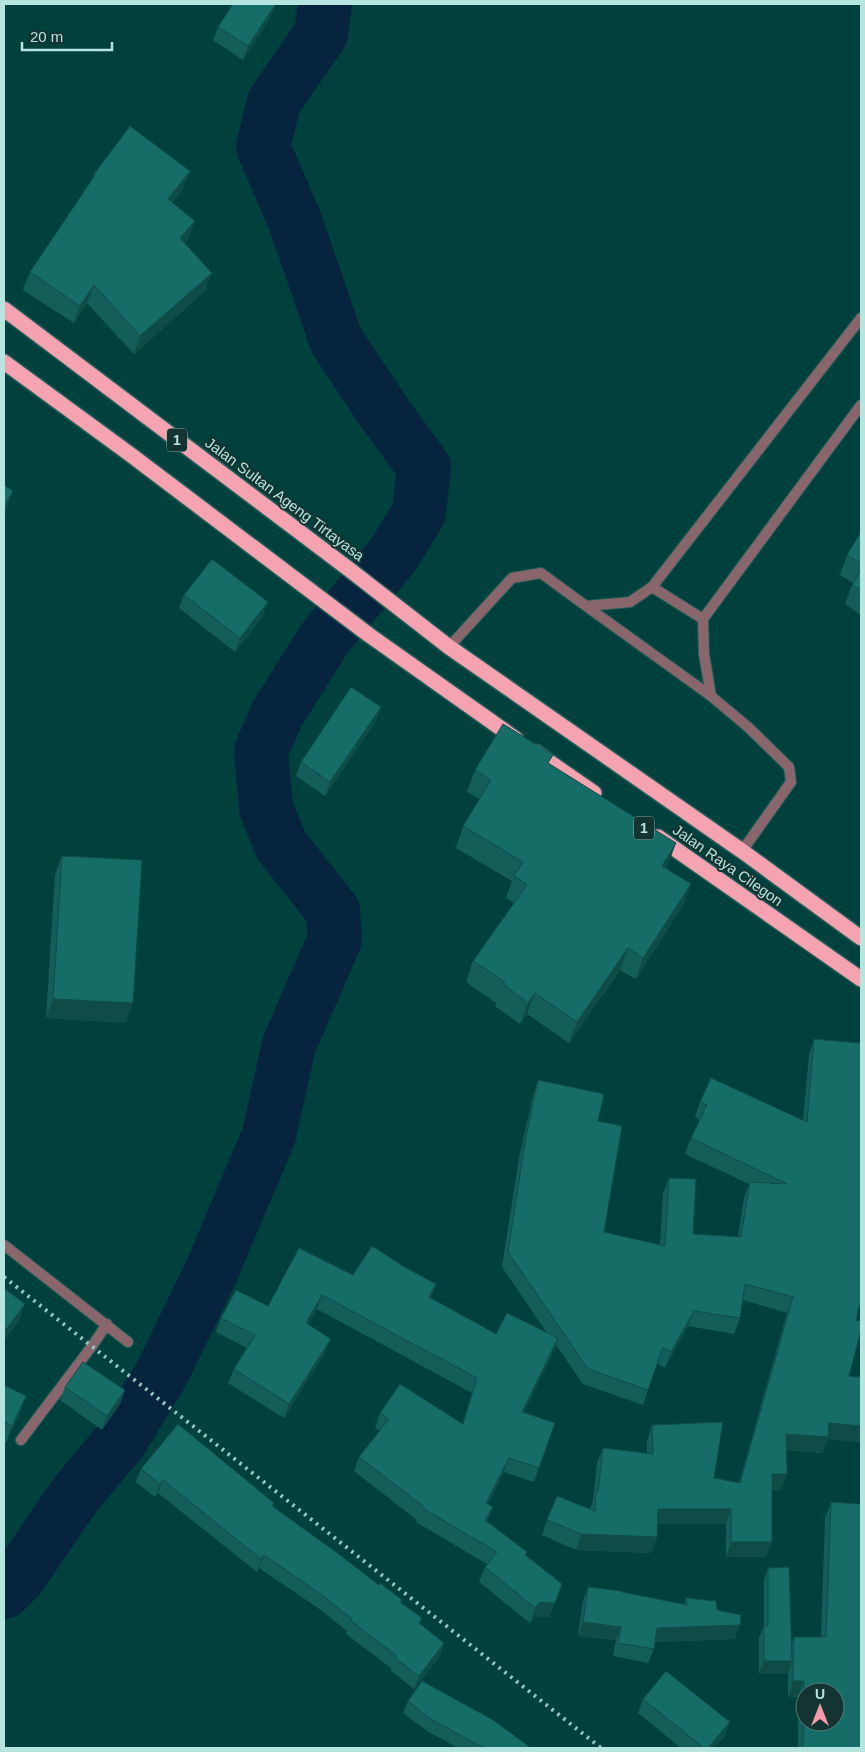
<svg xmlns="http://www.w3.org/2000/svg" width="865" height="1752" font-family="Arial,sans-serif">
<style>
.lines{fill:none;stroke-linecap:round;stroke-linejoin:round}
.river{stroke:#06243d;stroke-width:54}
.street-casing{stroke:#225e5a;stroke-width:12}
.highway-casing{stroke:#225e5a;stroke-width:18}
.street{stroke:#88666b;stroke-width:10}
.highway{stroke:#f5a3b1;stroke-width:15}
.rail{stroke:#94c5c0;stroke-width:4;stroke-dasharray:2.5 5;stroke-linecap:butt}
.wall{fill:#135e59}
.shaded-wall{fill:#0f4c48}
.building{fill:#166d67;stroke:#0f4c48;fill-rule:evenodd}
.labels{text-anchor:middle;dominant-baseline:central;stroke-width:4;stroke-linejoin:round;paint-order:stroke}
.shield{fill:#133431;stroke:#85afab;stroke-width:1}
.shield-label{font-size:14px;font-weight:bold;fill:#b6e4df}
.street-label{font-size:15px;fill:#b6e4df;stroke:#133431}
</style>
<rect width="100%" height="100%" fill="#01413d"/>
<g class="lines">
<!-- river -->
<path class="river" d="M4 1592 19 1577 75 1495 121 1440 162 1373 212 1270 269 1135 289 1045 335 939 333 911 281 845 266 808 261 751 277 714 325 638 393 555 419 513 424 467 385 414 336 340 295 221 263 147 274 102 321 34 325 4"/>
<defs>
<path id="street" d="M652 587 703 619
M586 606 711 696
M449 647 512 578 541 573 586 606 630 602 652 587 861 318
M742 851 791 782 789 767 748 727 711 696 704 654 703 619 861 405
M4 1245 128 1342
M21 1440 92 1346 107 1324"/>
<path id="highway" d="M4 309 350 570 449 647 742 851 861 938
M4 362 131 455 369 635 516 739
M535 752 594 793
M658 837 861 979"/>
</defs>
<!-- street casing -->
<use href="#street" class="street-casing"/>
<!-- highway casing -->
<use href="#highway" class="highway-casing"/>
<!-- street -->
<use href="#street" class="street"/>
<!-- highway -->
<use href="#highway" class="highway"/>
<!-- rail -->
<path class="rail" d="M4 1277 601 1748"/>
</g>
<!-- wall -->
<path class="wall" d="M275 5 270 18 243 60 213 40 218 27Z
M190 171 183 188 172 203 188 239 185 243 205 291 134 354 87 303 74 323 23 290 30 272 91 181 94 174Z
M861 532V615L845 604 853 583 840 575 847 555Z
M184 595 263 616 235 652 179 608Z
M381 707 376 721 325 796 296 776 301 762Z
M550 764 668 865 666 868 691 884 683 905 636 979 620 970 569 1043 527 1014 520 1024 495 1006 496 1003 466 982 473 961 514 903 506 898 512 881 456 848 463 826 480 799 467 792 475 770Z
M62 856 126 1023 46 1018 55 875Z
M814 1039 856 1320 849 1376 861 1377V1442L828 1439 822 1453 786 1450 787 1474 781 1490H772V1542L766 1557H726V1524H658L657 1537 651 1553 576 1550 542 1535 547 1520 590 1509 593 1501 597 1463 603 1448 647 1453V1441L652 1425 714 1478 739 1483 787 1313 743 1300 740 1318 734 1334 688 1326 665 1368 657 1363 643 1405 583 1384 556 1345 553 1353 524 1412 555 1423 534 1482 504 1472 488 1504V1522L527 1552 526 1555 562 1584 549 1617 535 1616 530 1623 479 1582 485 1567 487 1564 416 1522 417 1520 354 1471 359 1457 380 1431 375 1428 380 1413 462 1424 472 1393 317 1309 308 1324 325 1353 284 1418 228 1383 234 1369 247 1348 216 1332 221 1318 268 1306 353 1275 431 1298 496 1334 547 1333 502 1267 519 1158 533 1096 538 1080 598 1121 604 1232 660 1245 663 1193 669 1178 693 1234 738 1237 744 1198 749 1184 685 1154 691 1138 700 1120 695 1117 700 1102 803 1120 809 1055Z
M4 1385 20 1413 6 1442H4Z
M65 1387 125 1390 120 1404 102 1430 60 1400Z
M141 1469 274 1503 273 1506 379 1585 402 1600 401 1603 422 1618 420 1624 440 1656 414 1689 391 1671V1668L346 1634 347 1631 318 1608 259 1568 257 1572 158 1493 155 1497 136 1482Z
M831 1502 861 1748H798V1697H788V1673V1674H759V1638L764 1626V1580L768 1568 792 1643 794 1637H821L825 1518Z
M588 1587 622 1592 684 1604 686 1598 717 1610 735 1639 655 1642 654 1649 648 1663 613 1656 616 1640 578 1636 583 1600Z
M643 1699 725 1736 714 1748H681L638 1713Z
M408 1701 531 1748H458L427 1731 403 1713Z"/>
<!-- shaded-wall -->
<path class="shaded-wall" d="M275 5 270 18 243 60 248 46Z
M190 171 183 188 161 217 168 199Z
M195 221 188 239 174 256 180 238Z
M212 273 205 291 134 354 140 336Z
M94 285 87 303 74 323 80 306Z
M13 491 6 511 4 515V506Z
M268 602 263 616 235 652 240 638Z
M381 707 376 721 325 796 330 782Z
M676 843 668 865 654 887 662 866Z
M691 884 683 905 636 979 643 958Z
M628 948 620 970 569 1043 577 1022Z
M535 993 527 1014 520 1024 528 1003Z
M53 999 133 1003 126 1023 46 1018Z
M436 1284 431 1298 429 1297Z
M322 1295 317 1309 301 1337 306 1323Z
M25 1304 19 1321 4 1341V1332Z
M694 1311 688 1326 665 1368 671 1352Z
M558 1338 553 1353 517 1426 522 1412Z
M331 1339 325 1353 284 1418 289 1404Z
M125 1390 120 1404 102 1430 107 1416Z
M26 1396 20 1413 6 1442 12 1426Z
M829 1423 861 1426V1442L828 1439 822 1453 780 1449 786 1434Z
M509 1458 504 1472 481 1517 486 1503Z
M772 1474H787L781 1490H766Z
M163 1480 158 1493 155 1497 160 1484Z
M493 1507 488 1521 480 1534 485 1520Z
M658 1509H731L726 1524H653Z
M581 1534 657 1537 651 1553 576 1550Z
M731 1542H772L766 1557H726Z
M264 1555 259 1568 257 1572 261 1559Z
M562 1584 549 1617 535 1616 530 1623 535 1608 540 1602Z
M583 1622 621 1627 616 1640 578 1636Z
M740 1625 735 1639 652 1642 657 1628Z
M444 1643 440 1656 414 1689 419 1676Z
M764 1661H792L788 1674H759Z
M793 1681H804L798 1697H788Z
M730 1722 725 1736 714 1748H708Z"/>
<!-- building -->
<path class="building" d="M233 4H274L275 5 248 46 218 27Z
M130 126 190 171 168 199 195 221 180 238 212 273 140 336 94 285 80 306 30 272 95 175 94 174Z
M4 485 13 491 4 506Z
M861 532V564L847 555Z
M212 559 268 602 240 638 184 595Z
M861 569V590L852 585Z
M351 687 381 707 330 782 301 762Z
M503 724 553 755 548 763 676 843 662 866 691 884 643 958 628 948 577 1022 535 993 528 1003 503 984 505 982 473 961 527 885 514 876 523 862 463 826 491 780 475 770Z
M62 856 142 860 133 1003 53 999Z
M814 1039 861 1043V1299L856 1320 861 1321V1330L849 1376 861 1377V1426L829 1423 828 1437 786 1434 787 1474H772V1542H731V1509H658L657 1537 581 1534 547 1520 557 1496 595 1511 596 1492H598L603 1448 653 1454 652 1425 723 1422 714 1478 740 1483 793 1297 745 1284 740 1318 694 1311 671 1352 663 1347 648 1390 588 1369 508 1252 525 1142 538 1080 604 1094 598 1121 622 1126 604 1232 665 1246 669 1178 696 1179 693 1234 741 1237 750 1182 787 1184 691 1138 707 1105 700 1102 711 1078 807 1122Z
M372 1246 403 1266 436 1284 429 1297 496 1334 507 1313 558 1338 522 1412 555 1423 539 1468 509 1458 486 1503 493 1507 485 1520 527 1552 525 1555 562 1584 555 1603 540 1602 535 1608 485 1567 497 1552 422 1508 423 1506 359 1457 389 1419 380 1413 400 1384 463 1424 477 1378 322 1295 306 1323 331 1339 289 1404 234 1369 255 1335 221 1318 236 1290 268 1306 299 1248 353 1275Z
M4 1288 25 1304 4 1332Z
M83 1362 125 1390 107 1416 65 1387Z
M4 1385 26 1396 12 1426 4 1422Z
M178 1424 274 1503 272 1506 336 1552 379 1585 380 1583 402 1600 400 1602 422 1618 419 1623 444 1643 419 1676 395 1658 397 1656 351 1621 352 1619 322 1595 264 1555 261 1559 163 1480 160 1484 141 1469Z
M831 1502 861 1504V1748H803L804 1681H793L794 1637H826ZM805 1692H835V1722H805Z
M789 1567 792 1661H764V1625L768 1626V1568Z
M588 1587 622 1591V1592L687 1605 686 1598 716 1601 717 1610 741 1615 740 1625 657 1628 654 1649 618 1643 621 1627 583 1622Z
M666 1671 730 1722 708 1748H704L643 1699Z
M422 1681 493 1720 531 1748H484L431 1719 408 1701Z"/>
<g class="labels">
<!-- shield labels -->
<g class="shield">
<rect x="167" y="428.5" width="20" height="23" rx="4"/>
<rect x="634" y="816.5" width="20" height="23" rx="4"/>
</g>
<g class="shield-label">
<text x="177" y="440">1</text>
<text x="644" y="828">1</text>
</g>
<!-- street labels -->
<g class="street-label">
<text transform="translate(285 499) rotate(37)">Jalan Sultan Ageng Tirtayasa</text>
<text transform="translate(728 865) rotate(35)">Jalan Raya Cilegon</text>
</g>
</g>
<!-- border -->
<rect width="865" height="1752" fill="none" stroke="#b6e4df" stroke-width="10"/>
<!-- north arrow -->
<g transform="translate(820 1707)"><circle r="24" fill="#133431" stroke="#547a77"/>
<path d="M0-4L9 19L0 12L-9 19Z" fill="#f39aaa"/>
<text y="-8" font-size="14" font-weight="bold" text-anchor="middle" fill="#b6e4df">U</text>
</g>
<!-- scale -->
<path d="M22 42v8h90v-8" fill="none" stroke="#b6e4df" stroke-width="2.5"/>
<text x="30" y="42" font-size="15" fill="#b6e4df" stroke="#133431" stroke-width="4" paint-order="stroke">20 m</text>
</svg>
